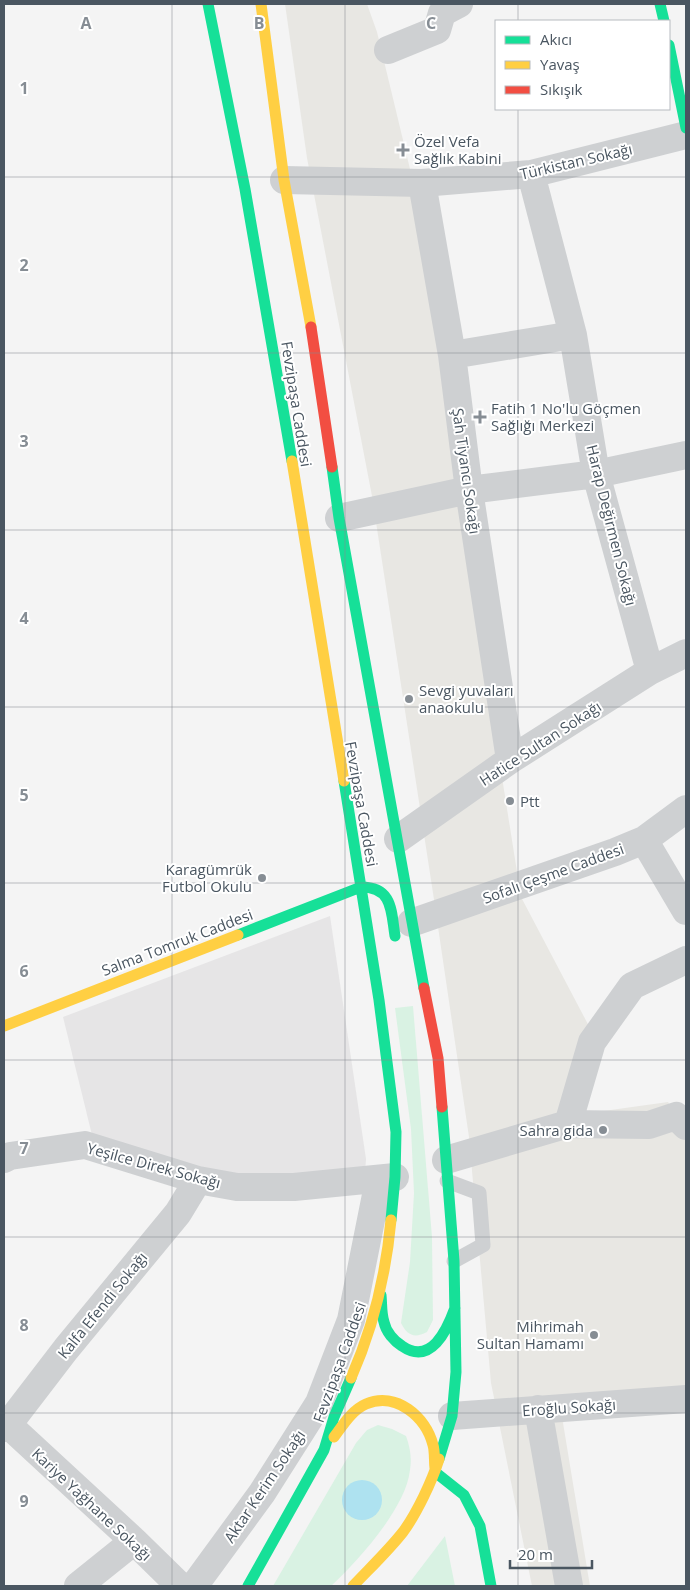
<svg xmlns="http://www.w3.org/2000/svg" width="690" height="1590" font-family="'Open Sans',sans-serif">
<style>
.commercial{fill:#e8e7e3}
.education{fill:#e6e5e6}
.green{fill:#d9f2e3}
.water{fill:#aee2f0}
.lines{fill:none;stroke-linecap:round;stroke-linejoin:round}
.lane{stroke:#ced0d2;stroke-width:15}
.street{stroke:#ced0d2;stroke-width:28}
.fast{stroke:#16e098;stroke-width:11}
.slow{stroke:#ffcf43;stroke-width:11}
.jam{stroke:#f24e42;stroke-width:11}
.grid{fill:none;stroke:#868d94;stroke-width:1;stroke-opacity:0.55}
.poi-dot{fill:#868d94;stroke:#fff;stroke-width:2}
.labels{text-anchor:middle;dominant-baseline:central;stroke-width:4;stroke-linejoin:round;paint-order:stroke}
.poi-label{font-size:15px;fill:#4a5661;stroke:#fff;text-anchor:start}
.street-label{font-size:15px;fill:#4a5661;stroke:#fff}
.grid-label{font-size:16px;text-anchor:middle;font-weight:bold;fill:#868d94;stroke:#fff;stroke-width:4;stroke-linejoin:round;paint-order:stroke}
</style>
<rect width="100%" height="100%" fill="#f4f4f4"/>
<!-- commercial -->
<path class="commercial" d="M285 4H367L377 32 416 194 498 752 521 897 601 1049 582 1114 668 1102 686 1131V1390L575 1396 563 1423 590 1586H532L491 1383 469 1137 433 893 372 496 307 158Z"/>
<!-- education -->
<path class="education" d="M330 916 366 1159 365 1173 211 1177 92 1135 63 1017Z"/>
<!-- green -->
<path class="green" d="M413 1006 432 1237 433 1320 427 1332C414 1339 407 1335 401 1323L410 1262 414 1193 411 1129 395 1008Z
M378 1425 392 1429 406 1436C410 1447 412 1458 410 1470 406 1508 358 1561 331 1586H273L356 1443 367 1430Z
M445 1536 455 1586H407Z"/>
<!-- water -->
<path class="water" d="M342 1500a20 20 0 1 1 40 0a20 20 0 1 1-40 0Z"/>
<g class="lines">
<!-- lane -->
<path class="lane" d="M447 1181 479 1193 483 1245 454 1261"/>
<!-- street -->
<path class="street" d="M388 50 437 30 442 13 459 4
M531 174 573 335 596 474 650 671
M284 180 422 183 531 174 686 135
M422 183 452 355 469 490 510 760
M452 355 573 335
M339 518 469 490 596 474 686 455
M398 839 510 760 650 671 686 653
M644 840 686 911
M411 923 615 852 644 840 686 809
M568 1124 592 1042 632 986 686 960
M4 1159 10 1156 85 1145 198 1180 237 1187H294L395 1177
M446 1160 568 1124 649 1125 676 1116 686 1126
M538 1409 569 1586
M452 1416 686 1399
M4 1421 134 1541 180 1586
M4 1428 7 1426 66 1349 178 1213 198 1180
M78 1586 134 1541
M194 1586 262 1493 319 1403 351 1320 379 1180"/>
<!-- fast -->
<path class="fast" d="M208 4 245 189 292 461
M660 4 664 21
M669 45 686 128
M332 467 339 518 424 988
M344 781 379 1000 396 1132 395 1177 391 1220
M361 887C393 887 391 911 395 936
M238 935 361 887
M381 1295C382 1304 381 1313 384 1322 386 1332 394 1341 402 1346 431 1366 447 1330 455 1308
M439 1459 452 1416 456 1372 454 1261 442 1107
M435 1472 464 1495 480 1526 491 1586
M248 1586 324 1450 334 1417 351 1378"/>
<!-- slow -->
<path class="slow" d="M261 4 284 180 311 327
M292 461 344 781
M4 1026 238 935
M351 1378C373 1328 386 1274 391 1220
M334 1437C343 1425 352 1410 366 1404 396 1391 426 1417 433 1445 435 1452 434 1460 435 1468
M353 1586C370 1568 388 1551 403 1532 417 1513 432 1481 439 1459"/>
<!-- jam -->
<path class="jam" d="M311 327 332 467
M424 988 438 1058 442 1107"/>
</g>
<!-- grid -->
<path class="grid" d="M172 4V1586M345 4V1586M518 4V21M518 109V1586M4 177H686M4 353H686M4 530H686M4 707H686M4 883H686M4 1060H686M4 1237H686M4 1413H686"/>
<!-- markers -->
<g class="poi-dot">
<path d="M400.5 142.5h5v5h5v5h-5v5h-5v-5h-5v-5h5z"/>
<path d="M477.5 409.5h5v5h5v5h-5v5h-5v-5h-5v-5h5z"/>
<circle cx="409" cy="699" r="5"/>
<circle cx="510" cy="801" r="5"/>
<circle cx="262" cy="878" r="5"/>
<circle cx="603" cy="1130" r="5"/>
<circle cx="594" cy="1335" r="5"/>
</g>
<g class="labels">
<!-- poi labels -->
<g class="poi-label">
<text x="414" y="141">Özel Vefa<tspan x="414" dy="17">Sağlık Kabini</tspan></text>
<text x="491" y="408">Fatih 1 No'lu Göçmen<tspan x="491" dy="17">Sağlığı Merkezi</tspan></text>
<text x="419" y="690">Sevgi yuvaları<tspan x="419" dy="17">anaokulu</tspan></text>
<text x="520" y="801">Ptt</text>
<text x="252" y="869" text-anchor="end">Karagümrük<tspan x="252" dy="17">Futbol Okulu</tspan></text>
<text x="593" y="1130" text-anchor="end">Sahra gida</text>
<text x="584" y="1326" text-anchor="end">Mihrimah<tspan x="584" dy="17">Sultan Hamamı</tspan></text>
</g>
<!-- street labels -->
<g class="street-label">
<text transform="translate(576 161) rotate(-13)">Türkistan Sokağı</text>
<text transform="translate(297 404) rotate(81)">Fevzipaşa Caddesi</text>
<text transform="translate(467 471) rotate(82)">Şah Tiyancı Sokağı</text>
<text transform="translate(612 525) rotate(76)">Harap Değirmen Sokağı</text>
<text transform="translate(540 743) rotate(-33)">Hatice Sultan Sokağı</text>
<text transform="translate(362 804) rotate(80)">Fevzipaşa Caddesi</text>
<text transform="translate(553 873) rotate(-20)">Sofalı Çeşme Caddesi</text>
<text transform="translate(177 942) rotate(-21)">Salma Tomruk Caddesi</text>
<text transform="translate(154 1165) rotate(15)">Yeşilce Direk Sokağı</text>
<text transform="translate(102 1305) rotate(-51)">Kalfa Efendi Sokağı</text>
<text transform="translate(339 1362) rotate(-70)">Fevzipaşa Caddesi</text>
<text transform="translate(569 1407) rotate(-4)">Eroğlu Sokağı</text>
<text transform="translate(264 1486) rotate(-56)">Aktar Kerim Sokağı</text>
<text transform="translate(92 1504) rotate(43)">Kariye Yağhane Sokağı</text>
</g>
</g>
<g class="grid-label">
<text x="86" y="29">A</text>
<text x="259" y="29">B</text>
<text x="431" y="29">C</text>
<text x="24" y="94">1</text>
<text x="24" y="271">2</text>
<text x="24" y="447">3</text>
<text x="24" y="624">4</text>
<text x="24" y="801">5</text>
<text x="24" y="977">6</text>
<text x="24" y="1154">7</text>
<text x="24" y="1331">8</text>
<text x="24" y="1507">9</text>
</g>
<!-- border -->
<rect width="690" height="1590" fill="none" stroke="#4a5661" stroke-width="10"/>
<!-- legend -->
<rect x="495" y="20" width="175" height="90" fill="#ffffff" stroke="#b7bbc0"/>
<rect x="505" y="36" width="25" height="8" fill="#16e098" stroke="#b7bbc0"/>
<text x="540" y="45" font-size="15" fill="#4a5661">Akıcı</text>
<rect x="505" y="61" width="25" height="8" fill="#ffcf43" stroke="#b7bbc0"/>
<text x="540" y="70" font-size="15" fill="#4a5661">Yavaş</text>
<rect x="505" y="86" width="25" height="8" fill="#f24e42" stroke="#b7bbc0"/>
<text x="540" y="95" font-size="15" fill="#4a5661">Sıkışık</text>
<!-- scale -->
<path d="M510 1560v8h82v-8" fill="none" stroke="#4a5661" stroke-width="2.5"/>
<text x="518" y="1560" font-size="15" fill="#4a5661" stroke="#ffffff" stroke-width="4" paint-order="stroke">20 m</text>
</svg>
